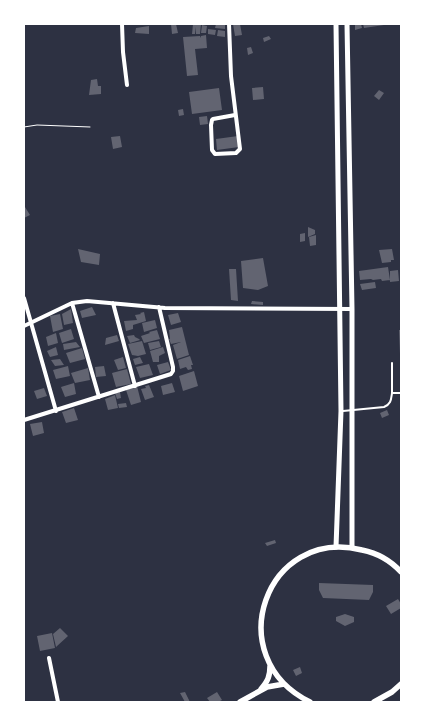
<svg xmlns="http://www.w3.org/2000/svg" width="425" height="726" font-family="'DM Sans',sans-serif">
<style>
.building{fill:#626471}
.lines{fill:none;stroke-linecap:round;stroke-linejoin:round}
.path{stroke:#fff;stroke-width:1}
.service{stroke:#fff;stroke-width:2}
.minor{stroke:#fff;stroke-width:4}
.secondary{stroke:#fff;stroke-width:5}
.trunk{stroke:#fff;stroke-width:5.5}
</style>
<rect width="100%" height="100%" fill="#2d3142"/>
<!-- building -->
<path class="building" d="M171 24H176L178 33 172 34Z
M193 24H201L200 34H196V27L195 34H192Z
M216 24H225V29L215 28Z
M233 24H240L242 35 235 36Z
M355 24H361L362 28 355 30Z
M363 24H384V25L364 28Z
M202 25 207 26 206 33H201Z
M149 26V34L135 33 136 28Z
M208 29 216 30 215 35 208 34Z
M218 30 225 31V37L217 36Z
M206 35 207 48 195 49 198 75 187 76 183 37 200 36 201 38V36Z
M269 36 271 39 264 42 263 38Z
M251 47 253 53 248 55 247 48Z
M97 79 98 86H101V94L89 95 91 80Z
M263 87 264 99 253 100 252 88Z
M219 88 222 110 192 114 189 92Z
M379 90 384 93 379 100 374 96Z
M183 109 184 115 179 116 178 110Z
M207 116 208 124 200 125 199 117Z
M120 136 122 147 113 149 111 137Z
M238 136 239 147 217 150 216 139Z
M24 207H25L30 215 24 218Z
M308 227 315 230V234L308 237Z
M305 233V241L300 242V234Z
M316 235V245L310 246 309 237Z
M78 249 100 254 99 265 81 262Z
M392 249 394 260H391V262L382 263 379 250Z
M263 258 268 286 258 290 243 288 241 261Z
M388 267 390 280 382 281 381 279 373 280 371 279 360 280 359 271Z
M229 269H236L238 301 231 300Z
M398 270 399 281 390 282V271Z
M375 282 376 288 362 290 360 284Z
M252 301 263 302V305L251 304Z
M92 307 96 315 82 318 80 311Z
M71 309 73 323 64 325 62 314Z
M144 312 146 321 133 325V329L126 331 124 321 137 320 135 315 141 314 140 313Z
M178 313 181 322 171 325 168 315Z
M60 314 63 329 53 332 50 316Z
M155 320 157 328 144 332 142 323Z
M182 327 189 355 177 359 173 345 181 342 171 344 169 339H170L169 330Z
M71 329 74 339 62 343 59 333Z
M157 330 160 339 144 343 141 336 150 333 149 332Z
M399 330H401V354H400Z
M56 333 58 343 48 346 46 337Z
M117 335 119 341 105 345 106 338Z
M134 335 135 337 139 339 140 340 130 343 127 336Z
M142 341 146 354 138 356 132 355 128 344Z
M159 341 161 347 150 350 148 343Z
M76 342 80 347 64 350 63 344Z
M56 347 58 355 50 357 47 351Z
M163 347 165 353 159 356V362H153L150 351Z
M82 348 85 359 70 363 66 353Z
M190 356 193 365H191L192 369 188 370 186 367 180 369 178 360Z
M123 357 126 368 118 370 114 360Z
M140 357 143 363 135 365 133 359Z
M60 359 64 365 55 366 51 360Z
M168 362 171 370 160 374 157 365Z
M149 364 153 375 140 378 136 367Z
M68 366 70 376 56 379 53 370Z
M104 366 106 376 96 377 95 367Z
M88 368 90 380 75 383 71 373Z
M127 369 131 384 116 387 112 373Z
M194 371 198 386 183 391 179 376Z
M74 383 76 394 65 397 61 387Z
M172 383 175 392 163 395 161 386Z
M149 385 154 397 145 400 141 389 146 388 145 386Z
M137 386 141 402 131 405 126 390Z
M44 388 47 396 37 399 34 391Z
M120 392 121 398 117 399 115 393Z
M115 395 118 408 108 410 105 399Z
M126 403 127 407 119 408 118 404Z
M74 408 78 420 66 423 62 412Z
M387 410 389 415 382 418 380 413Z
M42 422 44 433 33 436 30 424Z
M275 540 276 543 267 546 265 543Z
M319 583 373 585V592L369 600 323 598 319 590Z
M398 599 401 604V608L391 614 386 606Z
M345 614 354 617V622L345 626 336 621V617Z
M60 628 68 636 56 647 53 634Z
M52 633 55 648 40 651 37 636Z
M300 667 302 673 296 676 293 670Z
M185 692 190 702H185L180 693Z
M217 692 222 700 218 702H210L207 698Z"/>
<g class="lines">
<!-- path -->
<path class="path" d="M24 127 37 125 90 127"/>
<!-- service -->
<path class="service" d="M392 363V393H401
M343 411 384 407C391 404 391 400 392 393"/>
<!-- minor -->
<path class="minor" d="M122 24 123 52 127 85
M229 24 231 76 240 149 236 153 215 154 212 150 211 125 212 120 213 119 235 115
M24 298 56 411
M72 303 99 397
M113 303 135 386
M24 326 72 303 87 301 165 308 352 309
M24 420 171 374 173 371V367L159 307
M49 658 58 702"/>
<!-- secondary -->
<path class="secondary" d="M336 24 341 411 336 547
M347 24 352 309V547"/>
<!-- trunk -->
<path class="trunk" d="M261 689C268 681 270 676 270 666
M240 702 267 687 284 684
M310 702C219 657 266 526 362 550 377 553 391 561 401 572
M374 702 392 692 401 684"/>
</g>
<!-- border -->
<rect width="425" height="726" fill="none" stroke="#ffffff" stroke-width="50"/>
</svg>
